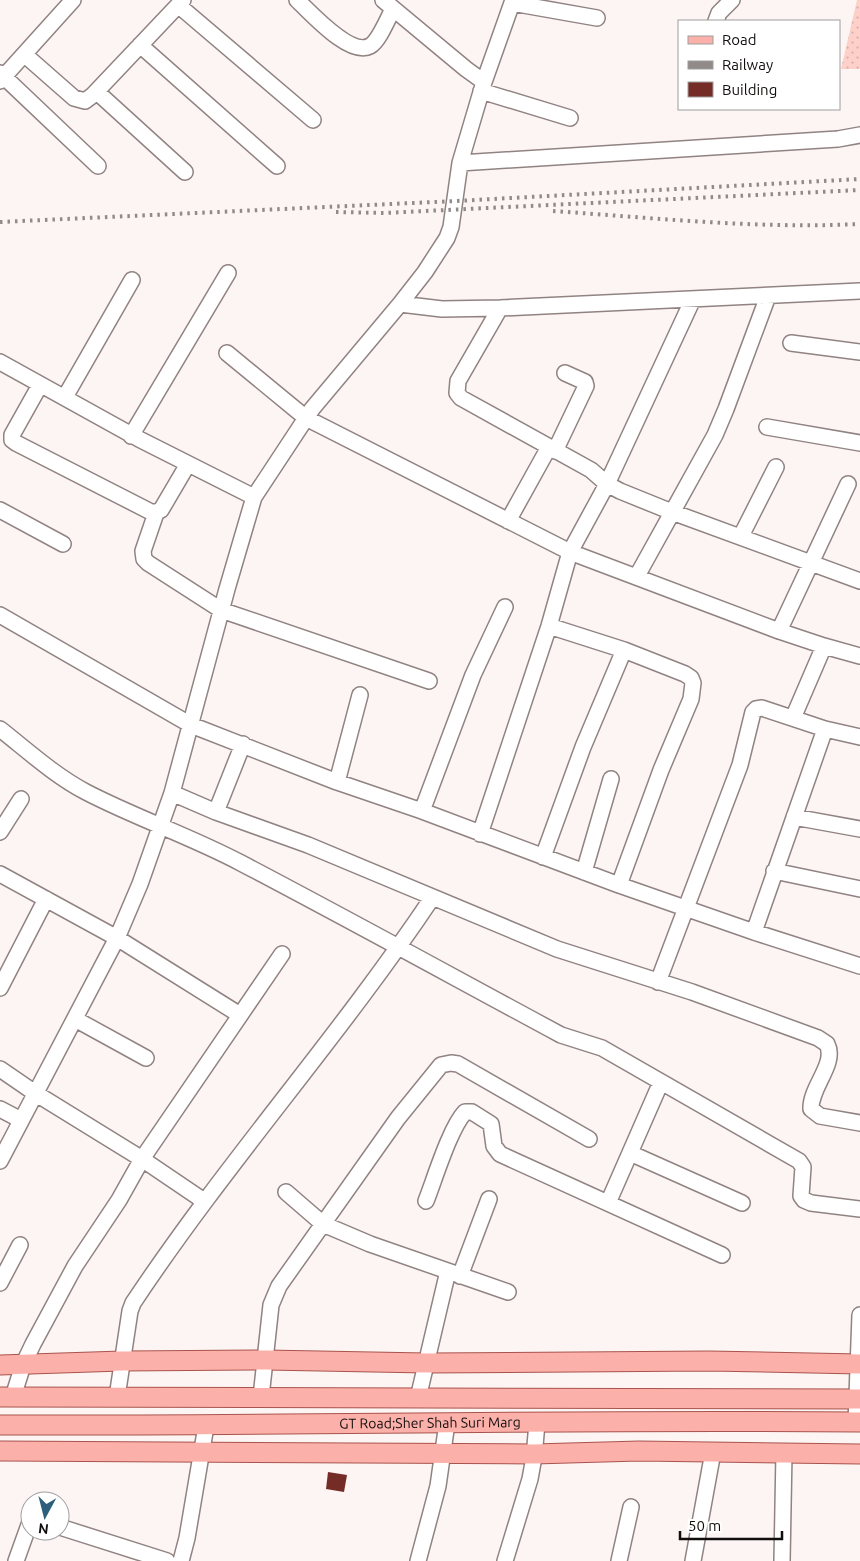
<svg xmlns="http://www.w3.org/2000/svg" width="860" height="1561" font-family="Ubuntu,sans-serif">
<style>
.park{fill:url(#park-dots)}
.building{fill:#752c27}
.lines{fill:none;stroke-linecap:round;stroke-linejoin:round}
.minor-casing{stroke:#908382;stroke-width:18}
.major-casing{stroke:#a8544d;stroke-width:21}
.minor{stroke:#fff;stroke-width:15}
.major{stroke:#fbb0a9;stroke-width:19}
.rail{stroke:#908a89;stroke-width:4;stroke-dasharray:2.5 5;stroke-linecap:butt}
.labels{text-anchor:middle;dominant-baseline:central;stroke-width:5;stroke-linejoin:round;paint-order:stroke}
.street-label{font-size:14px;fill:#120d0d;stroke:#fff}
</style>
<defs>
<pattern id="park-dots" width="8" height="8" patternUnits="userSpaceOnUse" patternTransform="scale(1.25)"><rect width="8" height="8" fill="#fed0ca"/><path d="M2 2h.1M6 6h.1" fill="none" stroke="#d9b1ac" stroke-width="1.8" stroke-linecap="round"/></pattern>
</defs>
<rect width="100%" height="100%" fill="#fdf5f4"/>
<!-- park -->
<path class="park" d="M857 0H860V69H841Z"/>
<!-- building -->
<path class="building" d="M328 1472 347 1475 344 1492 326 1489Z"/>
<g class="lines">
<defs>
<path id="minor" d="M297 0C311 13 350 57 370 46 379 41 388 18 393 9
M383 0 466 69 484 82
M512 3 597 18
M178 5 313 120
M716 21 719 13 732 0
M140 45 277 166
M25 55 74 98 85 101 93 95 183 0
M0 73 98 166
M0 81 73 0
M481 91 570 118
M97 92 185 172
M460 163 838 139 860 135
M400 304 442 309 500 308 860 291
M500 308 458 381 457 393 461 398 591 470 607 484 620 491 672 512 860 581
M791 343 860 352
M227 353 306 418 570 552 779 631 824 646 860 656
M0 362 139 439 254 497
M40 385 12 435V440L16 443 153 513 161 510 188 464
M65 397 132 280
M767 427 860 443
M131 436 228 273
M555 451 586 386 585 382 565 373
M0 510 63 544
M156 513 143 551 144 559 148 563 221 610 429 681
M508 521 549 447
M741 536 776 467
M637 576 715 435 726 409 768 296
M0 615 191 725 337 782 422 811 619 885 754 932 860 966
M549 626 624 650 685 674 691 678 693 683 691 699 661 770 619 885
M779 631 848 484
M793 718 824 646
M0 729C28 751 54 775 86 792 136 818 190 836 241 863 348 919 455 978 561 1035L602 1048 799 1161 803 1167 801 1196 804 1200 811 1203 860 1209
M337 782 360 695
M172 793 216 812 308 845 557 949 692 992 818 1038 827 1044C837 1064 810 1087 811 1109L820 1116 860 1123
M422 811 473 675 505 607
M216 812 243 744
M794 817 860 829
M0 832 21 799
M480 834 549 626 570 552 607 484 693 299
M543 857 583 747 624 650
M774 871 860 889
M584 872 611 779
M0 874 117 938 240 1015
M754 932 825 729
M658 982 740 765 753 712 756 709 762 708 825 729 860 737
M0 988 46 899
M75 1019 146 1058
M0 1069 35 1093 142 1159 204 1201
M0 1109 21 1120
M630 1153 742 1203
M0 1161 117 938 140 884 172 793 227 589 254 497 312 409 400 304 425 272 447 238 451 227 460 163 484 82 513 0
M286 1192 323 1224 370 1244 508 1292
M426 1201C435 1178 450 1128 465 1112H472L491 1124 494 1146 500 1154 722 1255
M608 1203 661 1082
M460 1276 489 1199
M0 1283 20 1245
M13 1397 23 1365 33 1344 75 1266 119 1200 142 1159 282 954
M117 1397 130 1311 133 1303C226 1163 339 1037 432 898
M261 1397 271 1305 279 1286 398 1118 441 1065 451 1063 458 1064 589 1139
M418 1398 448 1271
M856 1422 860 1315
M60 1527 167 1561
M16 1561 30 1522
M181 1561 187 1538 206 1426
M418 1561 438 1486 447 1423
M505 1561 530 1479 534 1457 537 1423
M619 1561 631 1507
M693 1561 713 1452
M782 1561 784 1453"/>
<g id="major">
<path d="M0 1365 122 1361 266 1360 426 1363 709 1361 860 1364"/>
<path d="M0 1397 860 1399"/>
<path id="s1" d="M0 1425C287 1426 573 1419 860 1422"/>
<path d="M0 1451 534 1454 639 1451 860 1454"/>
</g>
</defs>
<!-- minor casing -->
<use href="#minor" class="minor-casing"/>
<!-- major casing -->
<use href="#major" class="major-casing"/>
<!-- minor -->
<use href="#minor" class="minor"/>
<!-- major -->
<use href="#major" class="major"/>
<!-- rail -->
<path class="rail" d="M553 211C655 218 758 229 860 224
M336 212 384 213 860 190
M0 222 456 201 860 179"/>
</g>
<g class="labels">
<!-- street labels -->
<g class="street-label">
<text stroke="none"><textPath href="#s1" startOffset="430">GT Road;Sher Shah Suri Marg</textPath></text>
</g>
</g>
<!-- legend -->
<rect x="678" y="20" width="162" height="90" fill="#ffffff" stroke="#a09e9e"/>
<rect x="688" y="36" width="25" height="8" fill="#fbb0a9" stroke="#a09e9e"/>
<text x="722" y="45" font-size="15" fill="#120d0d">Road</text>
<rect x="688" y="61" width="25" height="8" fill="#908a89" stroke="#a09e9e"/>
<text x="722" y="70" font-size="15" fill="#120d0d">Railway</text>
<rect x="688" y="82" width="25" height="15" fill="#752c27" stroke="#a09e9e"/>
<text x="722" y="95" font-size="15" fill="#120d0d">Building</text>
<!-- north arrow -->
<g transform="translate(45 1516) rotate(187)"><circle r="24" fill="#ffffff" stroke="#a09e9e"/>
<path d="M0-4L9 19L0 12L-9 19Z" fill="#2d5f7c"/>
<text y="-8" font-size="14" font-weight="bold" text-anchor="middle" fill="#120d0d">N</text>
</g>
<!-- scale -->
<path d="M680 1531v8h102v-8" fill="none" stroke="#120d0d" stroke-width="2.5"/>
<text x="688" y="1531" font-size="15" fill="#120d0d" stroke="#ffffff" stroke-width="4" paint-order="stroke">50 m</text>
</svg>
